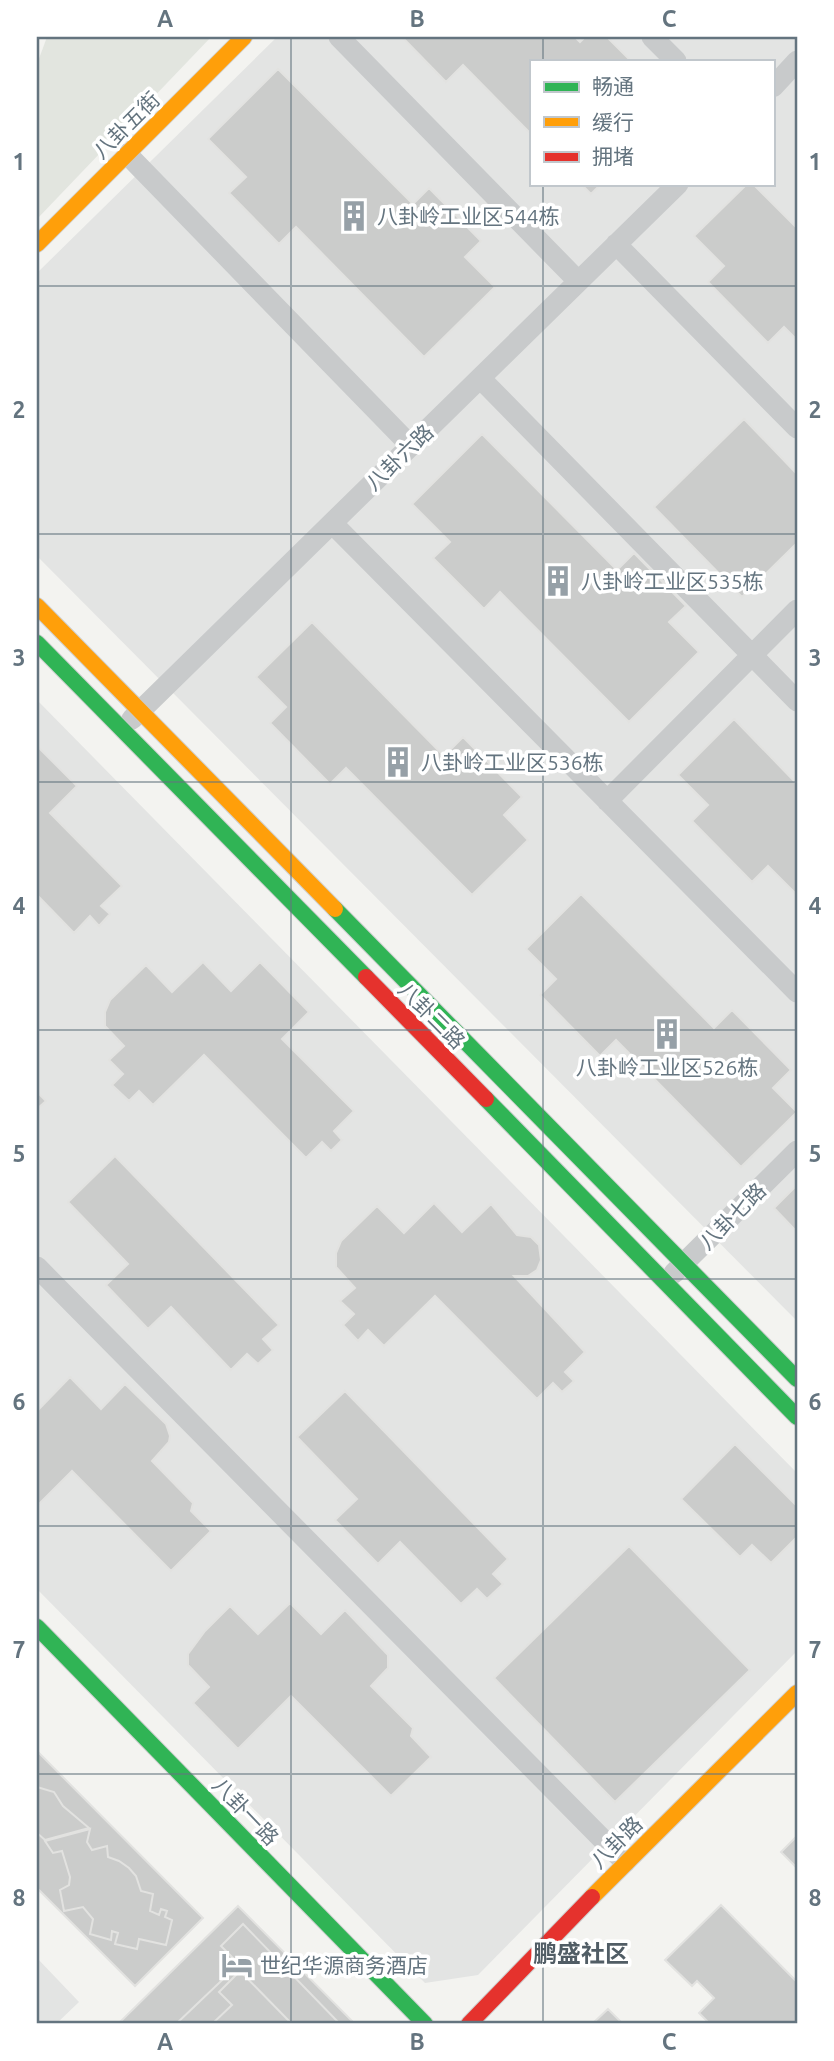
<svg xmlns="http://www.w3.org/2000/svg" width="834" height="2061" font-family="Ubuntu,'Noto Sans SC',sans-serif">
<style>
.built{fill:#e3e4e3;fill-rule:evenodd}
.green{fill:#e2e5df}
.building{fill:#cbcccb;stroke:#e2e2e0;stroke-width:2}
.lines{fill:none;stroke-linecap:round;stroke-linejoin:round}
.fast-casing{stroke:#cfd0d0;stroke-width:18}
.slow-casing{stroke:#cfd0d0;stroke-width:18}
.jam-casing{stroke:#cfd0d0;stroke-width:18}
.street{stroke:#c8cacb;stroke-width:21}
.fast{stroke:#30b455;stroke-width:16}
.slow{stroke:#ff9f0a;stroke-width:16}
.jam{stroke:#e5322d;stroke-width:16}
.grid{fill:none;stroke:#64747f;stroke-width:2;stroke-opacity:0.55}
.labels{text-anchor:middle;dominant-baseline:central;stroke-width:7;stroke-linejoin:round;paint-order:stroke}
.street-label{font-size:21px;fill:#64747f;stroke:#fff}
.poi-label{font-size:21px;fill:#64747f;stroke:#fff;text-anchor:start}
.quarter-label{font-size:24px;font-weight:bold;fill:#515d65;stroke:#fff}
.neatline{fill:none;stroke:#64747f;stroke-width:2.5}
.grid-label{font-size:23px;text-anchor:middle;font-weight:bold;fill:#64747f}
</style>
<rect width="100%" height="100%" fill="#f3f3f0"/>
<!-- built -->
<path class="built" d="M277 37H797V1321L37 556V273ZM531 61H773V184H531Z
M37 700 797 1473V1651L478 1975 425 1983 37 1589Z
M37 1958 79 2002 56 2024H37Z"/>
<!-- green -->
<path class="green" d="M47 37H211L37 219V64Z"/>
<!-- building -->
<path class="building" d="M402 37H575L580 42 585 37H607L631 61H531V134L463 65 446 82Z
M278 69 413 204 429 188 481 241 465 257 495 287 424 357 296 227 279 244 229 193 246 177 208 139Z
M581 184H601L591 194Z
M747 184H753L797 228V340L784 327 768 343 708 282 724 266 694 236Z
M744 419 797 474V543L742 597 654 507Z
M482 434 617 570 634 553 686 606 669 622 699 652 629 722 500 592 484 609 433 558 450 542 412 504Z
M312 622 444 756 463 737 522 797 504 815 528 840 472 895 346 768 330 784 270 723 286 707 256 677Z
M734 719 797 784V895L768 866 752 882 692 821 708 805 678 775Z
M37 746 77 786 50 813 122 886 101 906 110 914 99 926 90 916 74 933 37 895Z
M581 894 714 1028 732 1010 791 1070 773 1088 797 1112 741 1167 616 1040 600 1056 540 995 556 979 526 949Z
M203 962 231 991 260 962 309 1012 282 1039 354 1111 334 1131 342 1140 331 1151 322 1142 306 1158 204 1055 153 1105 139 1091 129 1101 112 1085 123 1074 109 1060 124 1046 105 1026V1012L110 1000 146 965 172 992Z
M37 1092 46 1101 37 1109Z
M115 1156 279 1325 263 1339 273 1350 258 1364 247 1354 231 1370 171 1307 148 1329 106 1285 128 1264 68 1202Z
M797 1185V1232L774 1208Z
M434 1203 462 1232 491 1204 517 1235 531 1237 539 1245 541 1260 537 1270 528 1276H514L585 1352 565 1372 574 1381 562 1392 553 1383 537 1399 435 1296 384 1346 368 1330 358 1341 343 1325 354 1314 340 1301 355 1288 336 1267V1253L341 1241 377 1206 404 1233Z
M70 1377 101 1409 125 1384 166 1424 170 1436 169 1442 152 1461 193 1503 191 1511 211 1531 171 1571 72 1471 37 1506V1407L39 1409Z
M345 1391 508 1559 493 1574 503 1584 487 1599 477 1589 461 1604 400 1542 378 1564 335 1520 357 1499 297 1437Z
M735 1444 797 1506V1537L771 1563 752 1545 740 1557 681 1499Z
M629 1546 750 1670 615 1802 494 1678Z
M290 1603 321 1634 345 1610 388 1655V1668L371 1686 413 1728 411 1736 431 1757 391 1796 291 1696 238 1749 193 1703 209 1687 188 1665V1654L205 1631 230 1606 258 1634Z
M37 1751 203 1918 135 1986 37 1888Z
M37 1787 54 1792 63 1806 89 1828 45 1840 37 1833Z
M90 1829 87 1842 92 1850 107 1846 108 1857 119 1861 129 1868 136 1876 141 1891 153 1894 150 1911 159 1915 161 1909 167 1911 165 1917 172 1920 166 1945 139 1939 137 1949 115 1944 118 1933 112 1931 111 1940 90 1934 93 1919 83 1907 64 1911 60 1890 69 1885 70 1877 62 1851 53 1853 45 1841Z
M797 1836V1868L781 1852Z
M721 1905 797 1982V2024H710L699 2013 714 1998 697 1981 692 1986 665 1960Z
M238 1906 355 2024H118Z
M243 1924 340 2024H176L239 1964 221 1946Z
M240 1971 292 2024H212L232 2005 219 1992Z
M608 2009 623 2024H592Z"/>
<g class="lines">
<defs>
<path id="fast" d="M37 643 366 977
M335 909 797 1379
M486 1099 797 1417
M37 1627 425 2024"/>
<path id="slow" d="M37 244 244 37
M37 606 335 909
M592 1897 797 1693"/>
<path id="jam" d="M366 977 486 1099
M469 2024 592 1897"/>
</defs>
<!-- fast casing -->
<use href="#fast" class="fast-casing"/>
<!-- slow casing -->
<use href="#slow" class="slow-casing"/>
<!-- jam casing -->
<use href="#jam" class="jam-casing"/>
<!-- street -->
<path class="street" d="M339 37 578 281
M652 37 676 61
M773 87 797 61
M127 154 411 446
M616 244 797 428
M480 378 797 701
M332 523 797 992
M132 719 678 184
M607 801 797 610
M37 1267 625 1862
M674 1273 797 1151"/>
<!-- fast -->
<use href="#fast" class="fast"/>
<!-- slow -->
<use href="#slow" class="slow"/>
<!-- jam -->
<use href="#jam" class="jam"/>
</g>
<!-- grid -->
<path class="grid" d="M291 37V2024M543 37V61M543 184V2024M37 286H797M37 534H797M37 782H797M37 1030H797M37 1279H797M37 1526H797M37 1774H797"/>
<!-- icons -->
<defs>
<symbol id="building-bare" viewBox="-9 -9 18 18"><path d="M-4-6H4V6H1V3H-1V6H-4ZM-2.5-4.3h1.7v1.8h-1.7ZM.8-4.3h1.7v1.8H.8ZM-2.5-1h1.7V.8h-1.7ZM.8-1h1.7V.8H.8Z" fill="#96a0a7" stroke="#fff" stroke-width="2.5" paint-order="stroke"/></symbol>
<symbol id="hotel-bare" viewBox="-9 -9 18 18"><path d="M-6-4.5h1.5V1H6V5H4.5V3h-9V5H-6ZM-4 0a1.8 1.8 0 1 1 3.6 0ZM.5 0V-2.5h3Q6-2.5 6 0Z" fill="#96a0a7" stroke="#fff" stroke-width="2.5" paint-order="stroke"/></symbol>
</defs>
<g fill-rule="evenodd">
<use href="#building-bare" x="332" y="194" width="44" height="44"/>
<use href="#building-bare" x="536" y="559" width="44" height="44"/>
<use href="#building-bare" x="376" y="740" width="44" height="44"/>
<use href="#building-bare" x="645" y="1012" width="44" height="44"/>
<use href="#hotel-bare" x="215" y="1943" width="44" height="44"/>
</g>
<g class="labels">
<!-- street labels -->
<g class="street-label">
<text transform="translate(126 125) rotate(-45)">八卦五街</text>
<text transform="translate(399 457) rotate(-44)">八卦六路</text>
<text transform="translate(432 1015) rotate(45)">八卦二路</text>
<text transform="translate(732 1216) rotate(-45)">八卦七路</text>
<text transform="translate(246 1811) rotate(46)">八卦一路</text>
<text transform="translate(616 1842) rotate(-45)">八卦路</text>
</g>
<!-- poi labels -->
<g class="poi-label">
<text x="377" y="216">八卦岭工业区544栋</text>
<text x="581" y="581">八卦岭工业区535栋</text>
<text x="421" y="762">八卦岭工业区536栋</text>
<text x="667" y="1067" text-anchor="middle">八卦岭工业区526栋</text>
<text x="260" y="1965">世纪华源商务酒店</text>
</g>
<!-- quarter labels -->
<g class="quarter-label">
<text x="581" y="1953">鹏盛社区</text>
</g>
</g>
<!-- border -->
<rect width="834" height="2061" fill="none" stroke="#ffffff" stroke-width="77"/>
<!-- legend -->
<rect x="530" y="60" width="245" height="126" fill="#ffffff" stroke="#c1c7cc" stroke-width="2"/>
<rect x="544" y="82" width="35" height="10" fill="#30b455" stroke="#c1c7cc" stroke-width="2"/>
<text x="592" y="94" font-size="21" fill="#64747f">畅通</text>
<rect x="544" y="117" width="35" height="10" fill="#ff9f0a" stroke="#c1c7cc" stroke-width="2"/>
<text x="592" y="130" font-size="21" fill="#64747f">缓行</text>
<rect x="544" y="152" width="35" height="10" fill="#e5322d" stroke="#c1c7cc" stroke-width="2"/>
<text x="592" y="164" font-size="21" fill="#64747f">拥堵</text>
<rect x="38" y="38" width="758" height="1984" class="neatline"/>
<g class="grid-label">
<text x="165" y="27">A</text>
<text x="417" y="27">B</text>
<text x="669" y="27">C</text>
<text x="19" y="170">1</text>
<text x="815" y="170">1</text>
<text x="19" y="418">2</text>
<text x="815" y="418">2</text>
<text x="19" y="666">3</text>
<text x="815" y="666">3</text>
<text x="19" y="914">4</text>
<text x="815" y="914">4</text>
<text x="19" y="1162">5</text>
<text x="815" y="1162">5</text>
<text x="19" y="1410">6</text>
<text x="815" y="1410">6</text>
<text x="19" y="1658">7</text>
<text x="815" y="1658">7</text>
<text x="19" y="1906">8</text>
<text x="815" y="1906">8</text>
<text x="165" y="2050">A</text>
<text x="417" y="2050">B</text>
<text x="669" y="2050">C</text>
</g>
</svg>
